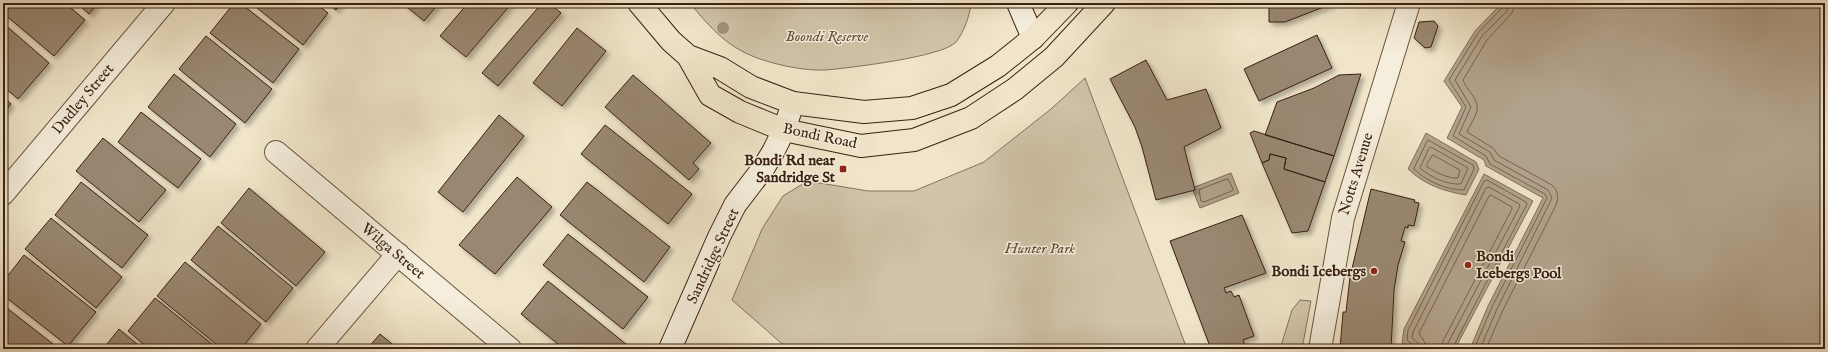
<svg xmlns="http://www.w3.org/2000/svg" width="1828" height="352" font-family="'IM FELL English',serif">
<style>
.green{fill:#d1c4aa;stroke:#86725e}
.water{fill:#b2a28b;stroke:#826e5b}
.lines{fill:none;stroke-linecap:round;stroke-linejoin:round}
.shore{stroke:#76624e;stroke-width:1}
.building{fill:#998771;stroke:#3a2112;filter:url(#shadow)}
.street-casing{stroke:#685240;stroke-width:24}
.secondary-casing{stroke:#3a2112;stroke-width:24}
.primary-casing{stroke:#3a2112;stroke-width:24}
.street{stroke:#f5eedc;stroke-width:22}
.secondary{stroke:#f5eedc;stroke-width:22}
.primary{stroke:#f0e5c9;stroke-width:22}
.tree{fill:#a19079}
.poi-dot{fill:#8f2418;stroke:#f5eedc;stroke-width:1.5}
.labels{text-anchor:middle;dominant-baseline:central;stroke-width:3;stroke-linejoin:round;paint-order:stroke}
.park-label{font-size:15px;font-style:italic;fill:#604a38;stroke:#f5eedc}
.street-label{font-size:15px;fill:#3a2112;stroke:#f5eedc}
.poi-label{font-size:15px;font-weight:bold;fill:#3a2112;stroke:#f5eedc;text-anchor:end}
</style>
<defs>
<filter id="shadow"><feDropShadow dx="3.5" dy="3.5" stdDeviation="2" flood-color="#0004"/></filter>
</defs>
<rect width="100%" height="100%" fill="#f0e5c9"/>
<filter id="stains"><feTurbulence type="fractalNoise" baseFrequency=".005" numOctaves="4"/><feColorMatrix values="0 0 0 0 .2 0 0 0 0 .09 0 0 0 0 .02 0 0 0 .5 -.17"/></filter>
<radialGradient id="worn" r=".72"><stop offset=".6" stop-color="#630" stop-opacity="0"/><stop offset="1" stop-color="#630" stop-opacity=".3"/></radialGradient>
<!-- green -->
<path class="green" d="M690 3H971C970 15 964 32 956 42 943 57 848 68 826 70 806 71 782 66 763 60 729 49 712 30 690 3Z
M1085 78 1187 349H788L732 300 762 229 783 196 801 185 820 183 868 191H914L984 162 1051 109Z
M1300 300 1311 301 1302 349H1280L1292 310Z"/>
<!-- water -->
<path class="water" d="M1502 3H1825V349H1470L1488 306 1543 198 1486 166 1484 160 1447 138 1462 107 1444 81 1475 31Z
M1426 133 1476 162 1479 169 1466 195C1443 191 1425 185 1408 169Z
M1231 173 1239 193 1200 208 1192 188Z
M1484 174 1533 201 1455 349H1413L1402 343 1404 329Z"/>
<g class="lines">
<!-- shore -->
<path class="shore" d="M1428 140 1473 165 1474 169 1464 190C1446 190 1426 181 1414 169Z
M1431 147 1468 168 1461 184C1447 185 1430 177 1420 168L1429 148Z
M1433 155 1460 170 1458 178C1448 179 1436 172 1427 167V164Z
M1228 179 1233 189 1232 191 1204 202 1201 201 1199 190Z
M1414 349 1413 345 1407 340 1408 330 1484 181 1487 180 1526 202 1527 204 1452 349
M1419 349 1418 343 1412 338 1413 332 1486 188 1489 187 1519 204 1520 206 1448 343 1447 349
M1425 349V343L1419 333 1489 196 1491 195 1512 207V209L1443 341 1441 349
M1474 349 1492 307 1547 198 1545 194 1490 164 1486 156 1453 136 1466 107 1449 80 1478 33 1503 7 1504 3
M1480 349 1497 309 1552 198 1548 190 1494 160 1490 152 1459 134 1471 107 1455 80 1482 36 1507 11 1509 3
M1486 349 1502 312 1556 205C1559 198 1558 191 1552 185L1499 156 1493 148 1467 132C1470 125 1475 118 1477 111 1480 99 1466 90 1463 80L1487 40 1512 13 1515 3"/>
</g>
<!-- building -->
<path class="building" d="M3 3H65L85 20 54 56 3 13Z
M77 3H98L89 14Z
M234 3H240L299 49 273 83 210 33Z
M251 3H315L328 13 303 45Z
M327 3H341L336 10Z
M402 3H439L424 21Z
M468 3H512L466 57 440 36Z
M542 3H549L561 13 498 86 482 73Z
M1269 3H1334L1285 22H1269Z
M1434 21 1438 26 1431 47 1425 48 1414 38 1419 22Z
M3 23 49 63 18 99 3 86Z
M577 28 606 51 562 106 533 83Z
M1317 35 1332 68 1259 101 1244 69Z
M206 36 272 89 245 123 179 69Z
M1146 60 1167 100 1206 89 1221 128 1184 147 1195 190 1156 200 1142 147 1135 127 1110 79Z
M174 74 236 124 210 157 148 107Z
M1361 74 1334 156 1265 135 1277 102 1314 88 1339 75Z
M633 75 711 143 693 163 699 169 689 180 605 107Z
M3 97 11 104 3 114Z
M141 112 201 159 178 188 118 142Z
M499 115 524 136 463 212 438 192Z
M605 125 692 194 668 224 581 154Z
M1254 131 1334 156 1325 182 1284 169 1286 158 1270 154 1269 160 1262 163 1250 133Z
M103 138 166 190 139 222 76 171Z
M1270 154 1286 158 1284 169 1325 182 1308 231 1292 233 1262 163 1269 160Z
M517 177 552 207 495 274 459 245Z
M81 182 148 235 122 268 55 215Z
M587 182 670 247 644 282 560 215Z
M249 188 325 252 296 286 221 223Z
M1371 189 1415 200 1414 202 1419 203 1414 226 1408 225V228L1405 227 1401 241 1405 242 1398 265 1394 290 1391 349H1340L1343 312H1346L1350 277Z
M1242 215 1266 273 1224 288 1226 293 1231 291 1234 297 1239 295 1254 336 1243 340 1246 349H1211L1170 241Z
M51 218 122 277 96 308 25 249Z
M218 226 293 288 266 322 191 260Z
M568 234 648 297 623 329 543 265Z
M24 255 96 312 68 346 3 295V282Z
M185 262 261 324 241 349H222L157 296Z
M548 281 627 345 624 349H564L521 314Z
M155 298 218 349H149L128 331Z
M3 305 53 344 48 349H3Z
M119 329 143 349H103Z
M380 334 398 349H367Z"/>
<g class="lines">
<defs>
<path id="street" d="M276 152 510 349
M3 194 164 3
M317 349 398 254
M1320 349 1343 218 1409 3"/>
<path id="secondary" d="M1018 3 1033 38
M670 349 719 237 735 205 764 167 773 152 784 130 793 103"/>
<path id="primary" d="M639 3 671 41 688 56 710 95 740 112 784 130 861 146 914 140 971 118 1015 89 1054 57 1104 3
M688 56 720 68 751 87 793 103 864 112 912 108 951 95 998 66 1033 38 1067 3"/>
</defs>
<!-- street casing -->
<use href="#street" class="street-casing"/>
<!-- secondary casing -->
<use href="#secondary" class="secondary-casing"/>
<!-- primary casing -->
<use href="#primary" class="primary-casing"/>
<!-- street -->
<use href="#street" class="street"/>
<!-- secondary -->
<use href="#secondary" class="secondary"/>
<!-- primary -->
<use href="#primary" class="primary"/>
</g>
<!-- trees -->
<circle class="tree" cx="723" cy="28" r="6"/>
<!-- markers -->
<g class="poi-dot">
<rect x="839" y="165" width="8" height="8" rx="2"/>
<circle cx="1468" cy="265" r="4"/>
<circle cx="1374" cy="271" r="4"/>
</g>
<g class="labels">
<!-- park labels -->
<g class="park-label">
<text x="827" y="36">Boondi Reserve</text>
<text x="1040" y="248">Hunter Park</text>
</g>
<!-- street labels -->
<g class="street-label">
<text transform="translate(83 99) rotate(-50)">Dudley Street</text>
<text transform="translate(820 136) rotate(12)">Bondi Road</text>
<text transform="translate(1356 174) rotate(-73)">Notts Avenue</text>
<text transform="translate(393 251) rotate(40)">Wilga Street</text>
<text transform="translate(713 256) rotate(-65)">Sandridge Street</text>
</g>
<!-- poi labels -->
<g class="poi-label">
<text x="835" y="160">Bondi Rd near<tspan x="835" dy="17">Sandridge St</tspan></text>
<text x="1476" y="256" text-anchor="start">Bondi<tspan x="1476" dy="17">Icebergs Pool</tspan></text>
<text x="1366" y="271">Bondi Icebergs</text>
</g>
</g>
<!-- margin -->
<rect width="1828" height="352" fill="none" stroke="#f0e5c9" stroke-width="16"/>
<rect x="4" y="4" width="1820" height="344" fill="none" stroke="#3a2112" stroke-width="2"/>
<rect x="8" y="8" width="1812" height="336" fill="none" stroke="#3a2112"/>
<rect width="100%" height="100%" filter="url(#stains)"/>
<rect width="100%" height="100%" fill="url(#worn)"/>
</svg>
